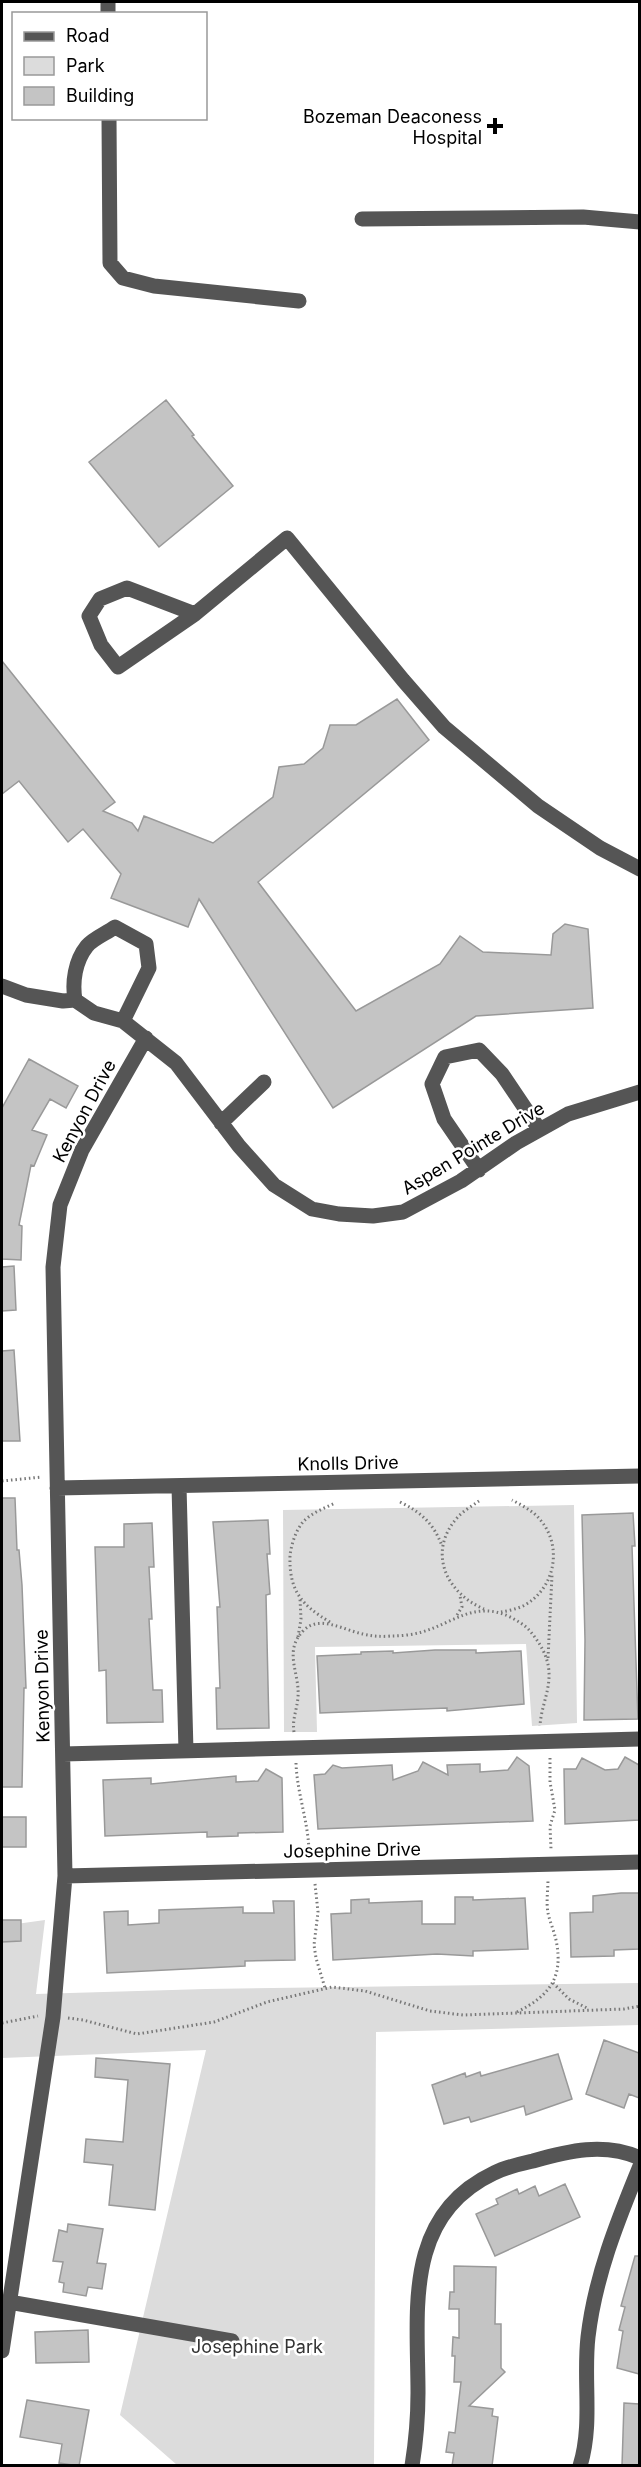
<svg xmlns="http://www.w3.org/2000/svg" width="641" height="2467" font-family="Inter,sans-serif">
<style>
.green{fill:#dcdcdc}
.building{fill:#c4c4c4;stroke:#999;stroke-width:1.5}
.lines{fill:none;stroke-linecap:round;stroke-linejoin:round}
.path{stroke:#777;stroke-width:3;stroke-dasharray:1.5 3;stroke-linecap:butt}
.minor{stroke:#555;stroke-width:15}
.poi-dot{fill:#000;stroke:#fff;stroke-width:2}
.labels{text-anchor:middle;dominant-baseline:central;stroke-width:5;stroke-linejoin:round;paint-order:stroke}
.poi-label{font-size:18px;fill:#000;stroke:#fff;text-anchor:end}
.street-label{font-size:18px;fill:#000;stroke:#fff}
.park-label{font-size:18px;fill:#333;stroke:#fff}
</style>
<rect width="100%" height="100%" fill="#fff"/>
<!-- green -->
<path class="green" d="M574 1505 577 1723 532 1726 526 1644 315 1647 317 1732H284L283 1510Z
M45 1920 36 1994 206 1989 639 1983V2025L376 2032 374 2465H177L120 2415 206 2050 2 2058V1926Z"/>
<!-- building -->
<path class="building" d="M166 400 194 435 192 436 233 486 159 547 89 462Z
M2 661 115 802 103 811 132 823 138 831 144 816 213 843 273 797 279 767 304 764 323 748 330 725H356L397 699 429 740 258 882 356 1011 440 964 460 936 483 952 551 955 553 934 565 924 588 929 593 1008 476 1016 333 1108 199 899 188 927 111 898 121 874 83 829 68 842 19 781 2 794Z
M29 1059 78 1086 66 1108 50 1099 32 1130 47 1135 34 1166 31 1165 19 1225 22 1226 21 1260 2 1259V1108Z
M14 1266 16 1310 2 1311V1267Z
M14 1350 20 1441H2V1351Z
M2 1498H15L17 1550H19L22 1585 26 1688H24L22 1787H2Z
M633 1513 635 1546H632L638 1719 584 1720 585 1640 582 1515Z
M268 1520 270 1554H267L270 1594 266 1595 269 1728 217 1729 216 1688H220L217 1607H220L213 1522Z
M152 1523 154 1567H149L152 1619H149L153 1690H162L163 1722 107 1723 106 1670 99 1671 95 1547H124V1524Z
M435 1650H476V1653L521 1651 524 1704 447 1711V1708L320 1713 317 1656 361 1654V1652L393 1651V1653Z
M517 1757 529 1766 533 1821 318 1829 314 1775 325 1774 333 1765 342 1768 392 1765 393 1780 418 1771 423 1762 448 1775 447 1765 480 1764V1772L508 1770Z
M625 1757 639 1765V1820L565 1824 564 1769H576L582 1758 605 1770 618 1769Z
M266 1769 282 1778 283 1832 238 1833V1836L207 1837V1832L105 1836 103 1780 151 1778V1784L236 1776V1782L258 1781Z
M2 1817H26V1847H2Z
M621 1893H639V1949L614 1950V1956L571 1957 570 1913 593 1912V1896Z
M455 1897H473V1900L525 1898 528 1949 473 1951V1956L437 1954 333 1960 331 1914 351 1913V1900L369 1899V1903L422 1901V1924H455Z
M273 1901H294L295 1960 245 1961V1966L107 1973 104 1912 128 1911V1925L159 1923V1910L243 1907V1913H274Z
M2 1920H21V1941L2 1942Z
M604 2040 639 2053V2098L629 2094 624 2108 586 2094Z
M558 2054 572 2099 526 2115 524 2106 471 2122 469 2117 444 2124 432 2085 465 2073 466 2077 480 2072 481 2076Z
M96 2058 170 2064 155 2210 109 2205 113 2165 84 2162 86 2139 123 2142 128 2080 95 2077Z
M565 2184 580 2217 495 2256 476 2214 498 2204 496 2199 517 2189 519 2194 535 2186 539 2196Z
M68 2224 103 2229 97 2263 106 2264 102 2289 88 2287 86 2296 63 2292 64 2283 59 2282 63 2262 53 2261 59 2230 67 2232Z
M635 2256H639V2374L617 2368 623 2331 619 2330 625 2307 621 2306Z
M454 2266 496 2267 495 2324H501V2368L505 2372 469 2406 493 2409 492 2416 498 2417 492 2466H452L454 2453 446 2452 449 2432 455 2433 461 2382H454L455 2356H452L453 2337 459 2338V2309H449L450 2292H454Z
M88 2330 89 2362 36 2363 35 2332Z
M27 2400 89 2410 79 2466 59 2463 62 2444 20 2437Z
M624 2403 639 2404V2466H622Z"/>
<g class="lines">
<!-- path -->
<path class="path" d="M2 1481 42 1477
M479 1501C472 1506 463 1511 457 1518 427 1552 446 1593 484 1609
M400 1502C421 1512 434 1524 442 1546
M501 1612C508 1611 516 1609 523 1606 554 1590 563 1549 542 1522 534 1511 523 1506 512 1500
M457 1615 462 1607 460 1596
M330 1622C301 1605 289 1590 290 1556 291 1545 296 1530 303 1522 311 1513 325 1508 335 1503
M298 1637 301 1619 300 1599
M548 1658 552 1575
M294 1732C292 1719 297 1710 298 1697 300 1673 283 1652 303 1631 319 1614 343 1630 363 1634 372 1636 380 1637 390 1636 400 1636 412 1635 422 1632 453 1623 474 1601 508 1616 516 1620 524 1624 530 1631 540 1643 548 1656 549 1672 550 1691 541 1707 540 1726
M550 1758V1782L555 1810 550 1826 551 1849
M296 1763C297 1794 309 1823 309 1854
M315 1884 318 1912 314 1945 316 1958 325 1988
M553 1983 569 1999 587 2008
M517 2012C549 1996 564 1978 556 1940 554 1931 550 1922 548 1913 546 1902 548 1890 548 1879
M68 2018 83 2020 137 2034 214 2022 267 2002 332 1987 365 1991 430 2011 463 2015 624 2009 640 2006
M2 2023 38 2016"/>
<!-- minor -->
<path class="minor" d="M108 2V14
M109 118 110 263 123 278 154 286 299 301
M362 219 583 217 640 222
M195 614 127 588 100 599 89 616 101 645 118 667 195 614 287 538 403 680 444 727 538 806 600 848 640 869
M2 986 26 995 63 1001 75 1000 94 1013 123 1021 176 1063 239 1146 274 1185 312 1209 339 1214 373 1216 403 1212 461 1181 516 1143 568 1114 640 1092
M75 1000C72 982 75 961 87 946 94 938 107 933 115 927L146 944 149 968 123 1021
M221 1123 264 1082
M479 1170 444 1119 432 1084 445 1057 479 1050 502 1074 539 1129
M179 1486 186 1751
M57 1488 640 1476
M63 1754 640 1739
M65 1876 640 1862
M9 2302 232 2341
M2 2351 53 2017 65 1876 53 1267 60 1205 82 1150 146 1038
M412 2466C416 2441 418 2417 418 2393 418 2310 403 2216 494 2173 506 2167 520 2164 533 2161 568 2151 604 2142 640 2158
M580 2466C593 2424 583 2380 588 2337 595 2277 617 2222 640 2166"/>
</g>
<!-- markers -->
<path class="poi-dot" d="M492 117h6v6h6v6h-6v6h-6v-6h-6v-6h6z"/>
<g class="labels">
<!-- poi labels -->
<g class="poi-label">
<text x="482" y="116">Bozeman Deaconess<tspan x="482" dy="21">Hospital</tspan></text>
</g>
<!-- street labels -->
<g class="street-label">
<text transform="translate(84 1111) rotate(-62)">Kenyon Drive</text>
<text transform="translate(473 1148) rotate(-31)">Aspen Pointe Drive</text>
<text transform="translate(348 1463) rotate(-1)">Knolls Drive</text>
<text transform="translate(42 1686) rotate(-91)">Kenyon Drive</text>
<text transform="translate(352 1850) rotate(-1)">Josephine Drive</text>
</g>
<!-- park labels -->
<g class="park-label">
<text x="257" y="2346">Josephine Park</text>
</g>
</g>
<!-- border -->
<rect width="641" height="2467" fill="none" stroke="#000000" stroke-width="6"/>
<!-- legend -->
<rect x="12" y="12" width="195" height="108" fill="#ffffff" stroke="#999999" stroke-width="1.5"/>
<rect x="24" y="32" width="30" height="9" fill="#555555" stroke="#999999" stroke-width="1.5"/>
<text x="66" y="42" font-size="18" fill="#000000">Road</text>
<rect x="24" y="57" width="30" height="18" fill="#dcdcdc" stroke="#999999" stroke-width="1.5"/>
<text x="66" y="72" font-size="18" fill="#000000">Park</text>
<rect x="24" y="87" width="30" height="18" fill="#c4c4c4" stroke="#999999" stroke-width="1.5"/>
<text x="66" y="102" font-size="18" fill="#000000">Building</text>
</svg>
